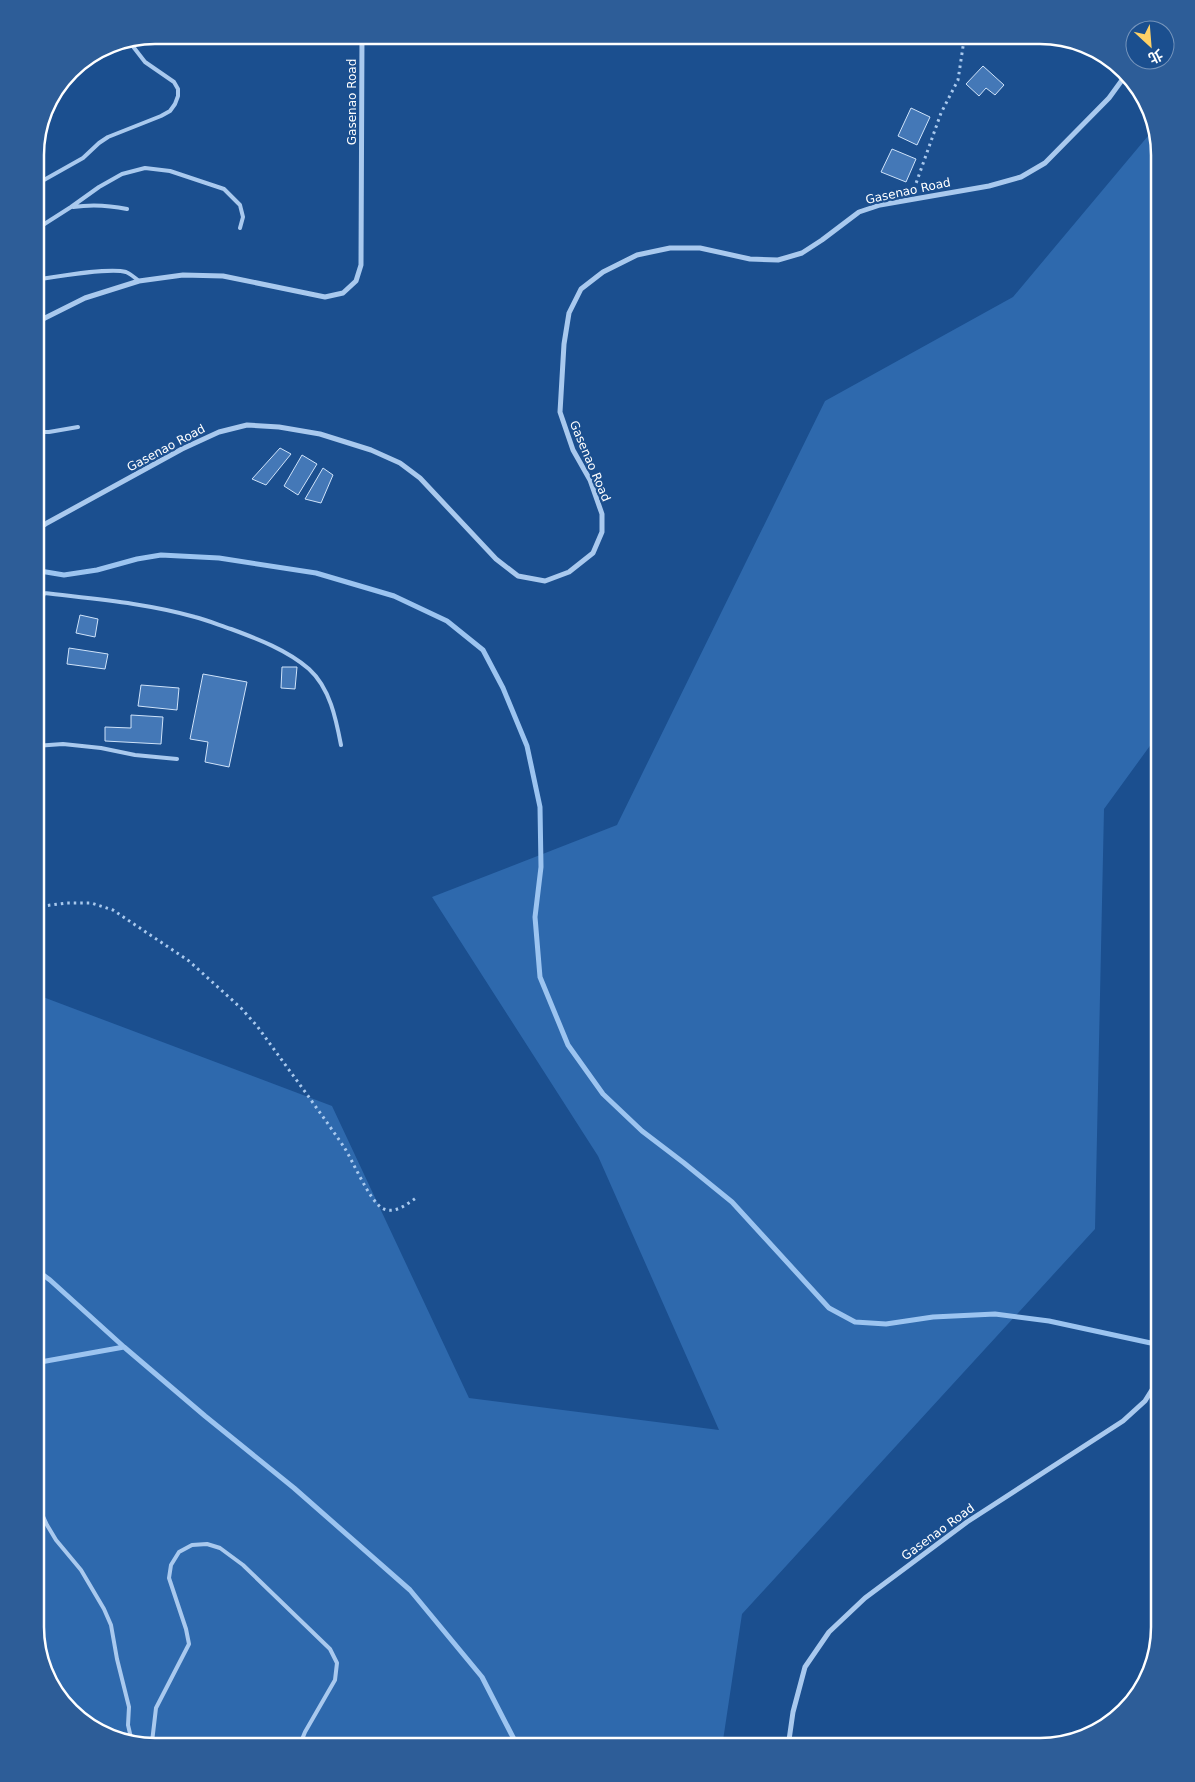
<svg xmlns="http://www.w3.org/2000/svg" width="1195" height="1782" font-family="'DejaVu Sans','Noto Sans TC',sans-serif">
<style>
.green{fill:#2e69ad}
.lines{fill:none;stroke-linecap:round;stroke-linejoin:round}
.stream{stroke:#9cc4f0;stroke-width:5}
.building{fill:#4478b7;stroke:#cfe3fa}
.path{stroke:#a9c9ee;stroke-width:3;stroke-dasharray:2.5 4;stroke-linecap:butt}
.lane{stroke:#a9c9ee;stroke-width:4}
.street{stroke:#a9c9ee;stroke-width:5}
.labels{text-anchor:middle;dominant-baseline:central;stroke-width:4.5;stroke-linejoin:round;paint-order:stroke}
.street-label{font-size:12px;fill:#fff;stroke:#1b4f8f}
.rim{fill:none;stroke:#fff;stroke-width:2.5}
</style>
<rect width="100%" height="100%" fill="#1b4f8f"/>
<!-- green -->
<path class="green" d="M1153 130 1160 155V732L1104 809 1095 1229 742 1614 722 1747H147L88 1727 51 1687 35 1627V994L332 1106 469 1398 719 1430 598 1156 432 897 617 825 825 401 1013 297Z"/>
<g class="lines">
<!-- stream -->
<path class="stream" d="M35 569 40 571 64 575 97 570 137 559 161 555 219 558 316 573 394 596 447 621 483 650 503 688 527 746 540 807 541 867 535 917 540 977 568 1045 603 1094 642 1131 684 1163 732 1202 829 1308 855 1322 886 1324 933 1317 995 1314 1049 1321 1160 1345
M35 1269 50 1280 124 1347 205 1416 294 1488 410 1590 482 1677 518 1747
M35 1363 124 1347"/>
</g>
<!-- building -->
<path class="building" d="M983 66 1004 85 995 95 986 88 979 96 966 84Z
M911 108 930 117 917 145 898 136Z
M892 149 916 159 906 182 881 172Z
M280 448 291 454 266 485 252 479Z
M302 455 317 464 298 495 284 486Z
M323 468 333 475 321 503 305 499Z
M80 615 98 619 95 637 76 633Z
M69 648 108 654 105 669 67 664Z
M282 667H297L295 689 281 688Z
M203 674 247 682 229 767 205 762 208 742 190 739Z
M141 685 179 688 177 710 138 706Z
M131 715 163 717 161 744 105 741V727L131 728Z"/>
<g class="lines">
<!-- path -->
<path class="path" d="M914 189 941 113 958 80 964 40 968 35
M35 907 67 903H91L113 910 189 961 241 1008 257 1026C286 1066 316 1106 344 1147 353 1161 369 1200 382 1208 394 1215 407 1204 416 1198"/>
<!-- lane -->
<path class="lane" d="M35 185 83 158 99 143 108 137 161 116 170 111 175 104 178 96V89L174 82 145 62 128 40
M73 207C92 204 108 205 127 209
M35 230 71 207 99 187 122 174 145 168 170 171 224 189 240 205 243 217 240 228
M35 280C55 277 109 267 126 272 131 274 135 278 139 281
M35 432H49L78 427
M35 590 44 593C94 599 146 603 195 617 207 620 219 625 231 629 258 639 287 650 309 669 330 688 336 719 341 745
M35 625 44 593
M35 746 63 744 101 748 135 755 177 759
M35 1499 47 1525 56 1540 81 1570 104 1609 111 1625 117 1659 129 1707 128 1725 132 1742
M148 1747 152 1742 156 1708 189 1644 186 1629 169 1578 171 1565 179 1552 192 1545 207 1544 220 1548 243 1565 330 1649 337 1663 335 1680 305 1732 299 1747"/>
<!-- street -->
<path class="street" d="M35 323 85 298 139 281 183 275 223 276 325 297 343 293 356 281 361 265 362 35
M35 531 47 523 182 449 219 432 247 425 279 427 320 434 371 450 400 463 420 478 496 559 518 576 545 581 569 572 593 553 602 532V514L590 480 573 450 560 412 564 344 569 313 581 289 603 272 637 255 670 248H700L750 259 778 260 802 253 822 240 859 212 880 205 989 186 1021 177 1045 163 1109 98 1125 76
M788 1747 793 1712 805 1667 829 1632 865 1598 967 1522 1123 1421 1145 1401 1160 1377"/>
</g>
<g class="labels">
<!-- street labels -->
<g class="street-label">
<text transform="translate(352 102) rotate(-90)">Gasenao Road</text>
<text transform="translate(908 191) rotate(-12)">Gasenao Road</text>
<text transform="translate(166 448) rotate(-28)">Gasenao Road</text>
<text transform="translate(590 461) rotate(67)">Gasenao Road</text>
<text transform="translate(938 1532) rotate(-36)">Gasenao Road</text>
</g>
</g>
<!-- crop -->
<path d="M0 0H1195V1782H0ZM155 44H1040A111 111 0 0 1 1151 155V1627A111 111 0 0 1 1040 1738H155A111 111 0 0 1 44 1627V155A111 111 0 0 1 155 44Z" fill="#2d5d98" fill-rule="evenodd"/>
<path class="rim" d="M155 44H1040A111 111 0 0 1 1151 155V1627A111 111 0 0 1 1040 1738H155A111 111 0 0 1 44 1627V155A111 111 0 0 1 155 44Z"/>
<!-- north arrow -->
<g transform="translate(1150 45) rotate(154)"><circle r="24" fill="#1b4f8f" stroke="#7695bc"/>
<path d="M0-4L9 19L0 12L-9 19Z" fill="#ffd166"/>
<text y="-8" font-size="14" font-weight="bold" text-anchor="middle" fill="#ffffff">北</text>
</g>
</svg>
